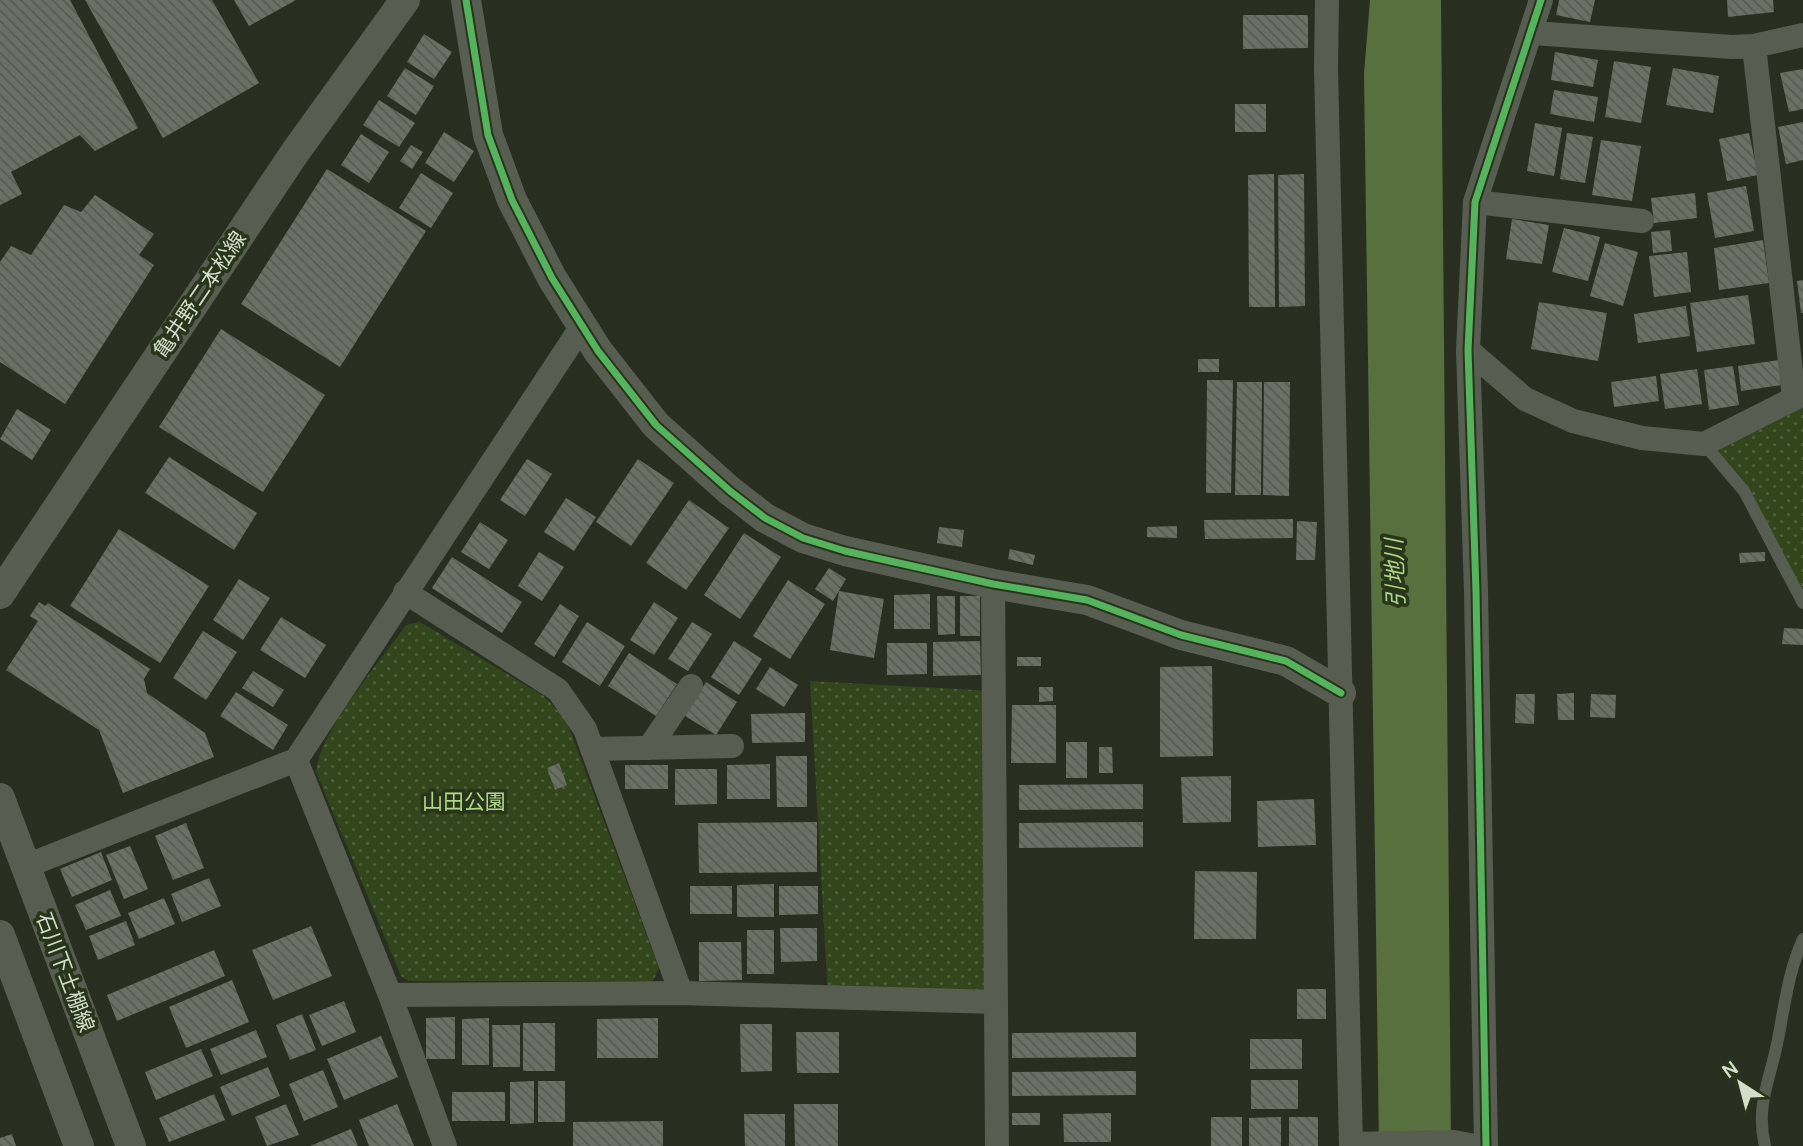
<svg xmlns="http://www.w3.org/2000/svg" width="1803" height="1146" font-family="Manrope,'Noto Sans JP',sans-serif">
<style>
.park{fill:url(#park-dots)}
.water{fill:#57703d}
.building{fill:url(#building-back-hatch)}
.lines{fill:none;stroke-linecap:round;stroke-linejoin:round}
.service{stroke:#575d51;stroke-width:12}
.minor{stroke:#575d51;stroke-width:24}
.tertiary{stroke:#575d51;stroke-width:30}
.cycleway-casing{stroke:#28351a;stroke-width:11}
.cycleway{stroke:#56b35d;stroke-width:7}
.labels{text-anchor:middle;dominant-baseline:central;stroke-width:7;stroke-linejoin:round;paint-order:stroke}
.street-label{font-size:21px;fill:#d4dccc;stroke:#28351a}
.park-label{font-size:21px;fill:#b0d887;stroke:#28351a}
.water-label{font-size:23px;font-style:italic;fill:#acd484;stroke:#28351a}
</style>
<defs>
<pattern id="park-dots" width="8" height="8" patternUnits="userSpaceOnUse" patternTransform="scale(1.75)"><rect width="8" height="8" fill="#32451b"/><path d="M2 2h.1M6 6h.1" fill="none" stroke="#4f5f3b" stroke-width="1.8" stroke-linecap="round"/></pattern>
<pattern id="building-back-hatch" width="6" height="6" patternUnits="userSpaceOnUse" patternTransform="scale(1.75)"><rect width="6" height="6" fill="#6a7063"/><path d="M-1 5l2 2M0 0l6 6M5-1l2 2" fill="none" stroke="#575b52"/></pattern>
</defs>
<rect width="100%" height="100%" fill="#282f20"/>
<!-- park -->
<path class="park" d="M1803 395V603L1770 540 1704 444Z
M420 622 544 696 566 720 659 968 653 981H409L401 976 316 772C320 730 380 662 406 625Z
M810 681 994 691 996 1002 828 997Z"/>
<!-- water -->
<path class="water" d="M1370 0H1441L1451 1146H1379L1364 74Z"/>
<!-- building -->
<path class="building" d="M0 0H70L138 128 95 151 80 135 11 172 22 194 0 205Z
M85 0H212L259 83 163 138Z
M234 0H296L249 26Z
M1559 0H1595L1590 22 1556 15Z
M1727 0H1773L1774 12 1728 17Z
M1243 15H1308V48L1243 49Z
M424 34 452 52 434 79 407 62Z
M1555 52 1598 60 1593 87 1551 80Z
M1614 61 1651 67 1641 123 1605 117Z
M405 68 434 86 416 115 387 96Z
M1673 68 1719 76 1713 113 1666 105Z
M1803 69V109L1789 112 1780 73Z
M1554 90 1598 97 1594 122 1550 114Z
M379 100 415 123 399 147 363 125Z
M1235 104H1266V132H1235Z
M1803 122V160L1786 164 1778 127Z
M1535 123 1562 128 1554 176 1527 171Z
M444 132 474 151 454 182 425 163Z
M1567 133 1593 137 1585 183 1560 179Z
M1749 133 1758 175 1727 181 1719 139Z
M361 134 389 152 369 183 341 165Z
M1601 140 1641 146 1632 201 1592 195Z
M411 145 423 152 412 169 400 161Z
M327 169 426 231 340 367 241 304Z
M421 173 453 193 431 228 399 208Z
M1274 174 1275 307H1249L1248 175Z
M1304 174 1305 306 1279 307 1278 175Z
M1746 186 1754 231 1715 238 1707 193Z
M1695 193 1697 218 1654 223 1651 198Z
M95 195 154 234 139 255 154 265 65 404 0 362V262L11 246 31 255 64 205 81 212Z
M1512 219 1549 225 1542 264 1506 259Z
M1564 228 1600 237 1588 281 1552 272Z
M1670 230 1672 251 1653 253 1651 232Z
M1763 240 1769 283 1719 290 1714 248Z
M1605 243 1638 252 1623 306 1590 296Z
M1687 252 1691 292 1654 297 1649 256Z
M1803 280V313H1801L1797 281Z
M1748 295 1755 344 1697 352 1690 303Z
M1539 302 1607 313 1598 361 1531 349Z
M1686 306 1690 336 1638 343 1634 314Z
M221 329 325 395 263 492 159 427Z
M1198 359H1219V372H1198Z
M1779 360 1782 385 1741 391 1738 366Z
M1733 366 1739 405 1709 410 1704 370Z
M1697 369 1702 404 1665 409 1660 374Z
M1656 376 1659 401 1614 407 1611 382Z
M1207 380H1233L1231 493H1206Z
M1237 382H1262L1261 495H1235Z
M1264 382H1290L1289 496 1263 495Z
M17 409 51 430 32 460 0 439Z
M169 457 257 513 234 550 145 493Z
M527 459 552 474 525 516 500 500Z
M638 459 674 483 631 546 596 522Z
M566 498 596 517 574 551 544 532Z
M689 500 729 528 686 590 646 563Z
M1293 519V538L1205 539 1204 520Z
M1297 521 1317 522 1315 560H1296Z
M480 522 508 540 489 569 461 552Z
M1177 526V538L1147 537V527Z
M939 527 964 530 962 547 937 543Z
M119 529 209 586 160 663 70 606Z
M744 533 781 557 740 619 704 595Z
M1010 549 1035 555 1033 565 1008 559Z
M539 552 564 567 542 601 518 586Z
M1765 552V561L1740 563 1739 553Z
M452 557 522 602 502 633 432 588Z
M829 568 846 579 833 601 815 589Z
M239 579 270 598 243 640 213 620Z
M788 580 825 604 790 659 753 636Z
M839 591 884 599 874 658 830 650Z
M930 594V629H894V595Z
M937 596H955V634L938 635Z
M960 596H980V636H960Z
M39 602 45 606 48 603 150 669 144 679 147 693 205 733 214 757 123 793 99 730 6 670 38 621 30 616Z
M654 602 678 618 654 655 630 640Z
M560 604 579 616 554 657 534 644Z
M281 617 326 645 305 678 260 650Z
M587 622 625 646 600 686 562 662Z
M692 622 712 634 688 671 668 659Z
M1784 628 1803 629V645L1782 644Z
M203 631 237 652 206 700 173 678Z
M734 641 762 659 739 695 711 677Z
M980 641 981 675 933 676V642Z
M887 643H927V674L887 675Z
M629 653 677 684 656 716 608 686Z
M1017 657H1041V666H1017Z
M1212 666 1213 756 1160 757V667Z
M770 667 798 685 784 707 756 689Z
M253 671 284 690 273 707 242 688Z
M706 682 737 702 716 735 685 716Z
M1039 687H1053V701L1039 702Z
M236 692 288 725 273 750 220 716Z
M1574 693V720H1558L1557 694Z
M1516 694H1535L1534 724 1515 723Z
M1591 694 1616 695 1615 718 1590 717Z
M1012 705H1056V763H1011Z
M805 713V742L752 743 751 714Z
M1066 742H1087V778H1066Z
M1099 747H1112L1113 773H1099Z
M776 756H807V807H777Z
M559 763 567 785 555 790 547 768Z
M770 764V799H727V765Z
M625 765H668V789H625Z
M675 769H717V804L675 805Z
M1231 776V822L1183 823 1181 777Z
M1143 784V809L1019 810V785Z
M1314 799 1316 845 1258 847 1257 801Z
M817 822V872L699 873 698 823Z
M1143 822V847L1019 848V823Z
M186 823 204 868 173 880 155 836Z
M130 846 148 889 124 899 106 855Z
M101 852 112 880 72 897 60 869Z
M1195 871 1257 872 1256 939H1194Z
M209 878 221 906 182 922 171 894Z
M774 884V917H737V885Z
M690 886H732V914H690Z
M779 886H818V914L779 915Z
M110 890 121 916 86 930 75 905Z
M164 898 175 924 139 939 128 913Z
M126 921 135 945 98 960 89 936Z
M311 926 332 976 273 1000 252 950Z
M780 928H817V961L781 962Z
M747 930H774V974H747Z
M699 942H741L742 980 699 981Z
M214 950 225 976 117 1021 107 995Z
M232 980 249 1022 186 1048 169 1007Z
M1297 989H1326V1019H1297Z
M344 1001 356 1032 322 1046 309 1015Z
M302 1014 316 1050 290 1060 276 1025Z
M455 1017V1059H426V1018Z
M489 1018V1065H462V1019Z
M658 1018V1058H597V1019Z
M523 1023H555V1071H523Z
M740 1024H772V1071L741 1072Z
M492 1025H520V1067H493Z
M256 1030 267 1057 221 1075 210 1049Z
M796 1032H839V1073H797Z
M1136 1032V1057L1012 1058V1033Z
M381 1036 398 1077 344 1100 327 1059Z
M1250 1039H1302V1069H1250Z
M201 1049 213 1076 156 1100 145 1072Z
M268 1067 280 1096 232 1116 220 1087Z
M323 1070 338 1107 304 1121 289 1084Z
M1136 1071V1095L1012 1096V1072Z
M1251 1080H1298V1109H1251Z
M534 1081V1123L510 1124V1082Z
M538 1081H565V1122H538Z
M452 1092H505V1121H452Z
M214 1094 225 1120 169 1142 159 1118Z
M286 1104 299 1135 267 1146 255 1117Z
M397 1104 414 1146H369L359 1120Z
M794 1104H838V1146H795Z
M1012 1113H1040V1125H1012Z
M1111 1113V1142H1064L1063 1114Z
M744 1114H785V1146H745Z
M1211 1117H1242V1146H1211Z
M1281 1117V1146H1249V1118Z
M1289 1117H1318V1146H1289Z
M663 1121V1146H573V1122Z
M351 1129 358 1146H310Z
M12 1134 16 1146H0V1138Z"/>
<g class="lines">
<!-- service -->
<path class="service" d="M1704 444 1744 491 1803 603
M1765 1146C1755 1105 1771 1078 1778 1039 1785 1004 1788 973 1803 939"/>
<!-- minor -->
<path class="minor" d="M1327 0 1326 68 1351 1146
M1533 33 1732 47 1754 46 1803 35
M1754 46 1794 398
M1475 202 1642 221
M1468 350 1525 399 1573 421 1642 438 1704 444 1803 394
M993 584 997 1146
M405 592 558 690 585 729 681 993
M649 748 691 686
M592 749 732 746
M26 866 296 760
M390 995 681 993 996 1002
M1351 1144 1454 1142 1474 1146
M445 1146 390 995 296 760 582 326
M1486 1146 1476 591 1468 350 1475 202 1541 0"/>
<!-- tertiary -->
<path class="tertiary" d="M466 0 488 135 512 200 552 278 598 351 656 425 730 491 765 518 803 538 845 551 993 584 1087 600 1181 635 1286 661 1341 693
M0 594 296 151 405 0
M0 798 131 1146
M0 935 79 1146"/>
<defs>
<path id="cycleway" d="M466 0 488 135 512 200 552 278 598 351 656 425 730 491 765 518 803 538 845 551 993 584 1087 600 1181 635 1286 661 1341 693
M1486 1146 1476 591 1468 350 1475 202 1541 0"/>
</defs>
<!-- cycleway casing -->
<use href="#cycleway" class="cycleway-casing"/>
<!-- cycleway -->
<use href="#cycleway" class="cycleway"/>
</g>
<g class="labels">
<!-- street labels -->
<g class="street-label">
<text transform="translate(199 294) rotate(-56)">亀井野二本松線</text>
<text transform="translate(66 972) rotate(69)">石川下土棚線</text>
</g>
<!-- park labels -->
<g class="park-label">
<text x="464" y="801">山田公園</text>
</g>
<!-- water labels -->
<g class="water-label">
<text transform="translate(1394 573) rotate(-92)">引地川</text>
</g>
</g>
<!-- north arrow -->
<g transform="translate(1740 1083) rotate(324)" stroke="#28351a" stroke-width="5" paint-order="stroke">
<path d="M0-5L12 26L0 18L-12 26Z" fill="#d4dccc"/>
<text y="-10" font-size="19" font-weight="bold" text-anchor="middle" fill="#d4dccc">N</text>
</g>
</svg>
